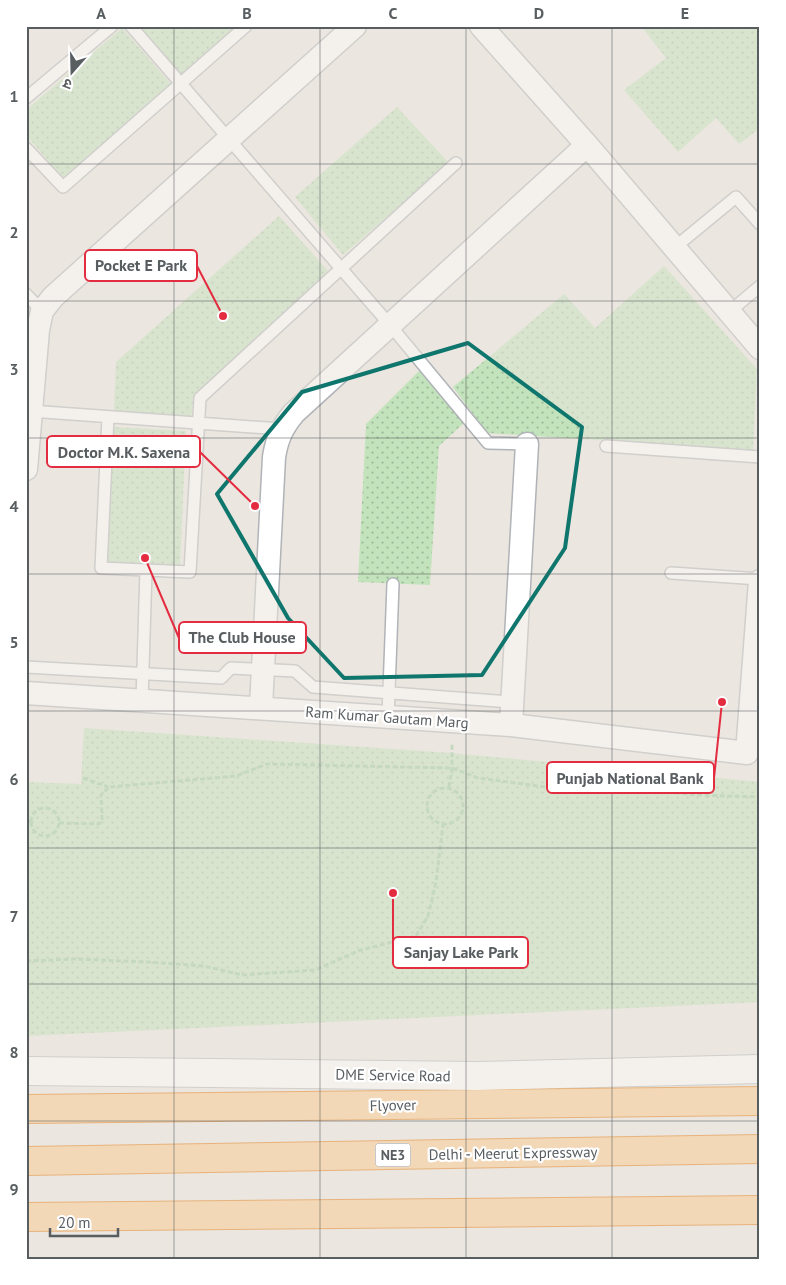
<svg xmlns="http://www.w3.org/2000/svg" width="786" height="1285" font-family="'PT Sans','Noto Sans Devanagari',sans-serif">
<style>
.grass{fill:url(#grass-dots)}
.lines{fill:none;stroke-linecap:round;stroke-linejoin:round}
.lane-casing{stroke:#b0b3b7;stroke-width:14}
.street-casing{stroke:#b0b3b7;stroke-width:25}
.secondary-casing{stroke:#afb4b7;stroke-width:30}
.highway-casing{stroke:#e47505;stroke-width:30}
.path{stroke:#98c89c;stroke-width:3;stroke-dasharray:5 2.5;stroke-linecap:butt}
.lane{stroke:#fff;stroke-width:11}
.street{stroke:#fff;stroke-width:22}
.secondary{stroke:#fff;stroke-width:28}
.highway{stroke:#fac787;stroke-width:28}
.marked{fill:none;stroke:#0f766e;stroke-width:4;stroke-linejoin:round}
.grid{fill:none;stroke:#585d60;stroke-width:1;stroke-opacity:0.55}
.labels{text-anchor:middle;dominant-baseline:central;stroke-width:4.5;stroke-linejoin:round;paint-order:stroke}
.shield{fill:#fff;stroke:#8a8e90;stroke-width:1}
.shield-label{font-size:14px;font-weight:bold;fill:#585d60}
.street-label{font-size:15px;fill:#585d60;stroke:#fff}
.leader{fill:none;stroke:#e42c40;stroke-width:2}
.callout-dot{fill:#e42c40;stroke:#fff;stroke-width:2}
.callout{fill:#fff;stroke:#e42c40;stroke-width:2}
.callout-label{font-size:16px;text-anchor:middle;font-weight:bold;fill:#585d60}
.neatline{fill:none;stroke:#585d60;stroke-width:2}
.grid-label{font-size:16px;text-anchor:middle;font-weight:bold;fill:#585d60}
</style>
<defs>
<pattern id="grass-dots" width="8" height="8" patternUnits="userSpaceOnUse" patternTransform="scale(1.25)"><rect width="8" height="8" fill="#c2e3bb"/><path d="M2 2h.1M6 6h.1" fill="none" stroke="#a0bb9b" stroke-width="1.8" stroke-linecap="round"/></pattern>
</defs>
<rect width="100%" height="100%" fill="#ebe6df"/>
<!-- grass -->
<path class="grass" d="M137 26H238L181 76Z
M641 26H760V128L739 144 716 118 678 152 624 90 666 58Z
M122 28 171 84 63 178 26 135V110Z
M397 107 449 163 343 255 295 197Z
M279 216 328 271 194 397 191 416 114 411 116 362Z
M664 266 757 369 753 450 487 433 453 387 564 294 595 328Z
M422 368 464 423 439 446 430 585 358 582 366 424Z
M113 427 186 431 180 567 106 563Z
M84 728 451 753 760 782V1002L26 1036V782L81 784Z"/>
<g class="lines">
<defs>
<path id="lane" d="M131 26 390 325 488 443 527 444
M26 98 112 26
M26 148 63 187 246 26
M674 248 736 197 760 224
M26 294 42 311
M729 312 760 286
M30 411 281 429
M108 417 101 568 190 572 200 398 456 163
M606 446 760 457
M671 573 760 579
M26 667 221 678 231 668 295 671 313 687 511 702
M142 700 146 570
M388 717 393 584"/>
<path id="street" d="M481 26 587 145 760 348
M26 469 38 330 42 311 53 297 355 26
M26 693 511 725 747 753 760 581
M261 707 274 457C277 439 282 427 294 413L587 145
M511 725 527 444"/>
<path id="secondary" d="M26 1071 477 1076 760 1069"/>
<path id="highway" d="M26 1109 760 1101
M26 1161 760 1149
M26 1217 760 1210"/>
</defs>
<!-- lane casing -->
<use href="#lane" class="lane-casing"/>
<!-- street casing -->
<use href="#street" class="street-casing"/>
<!-- secondary casing -->
<use href="#secondary" class="secondary-casing"/>
<!-- highway casing -->
<use href="#highway" class="highway-casing"/>
<!-- path -->
<path class="path" d="M83 778 108 787
M449 787 452 768V743
M427 806a18 18 0 1 1 36 0a18 18 0 1 1-36 0Z
M31 822a14 14 0 1 1 28 0a14 14 0 1 1-28 0Z
M26 821H32
M59 823 99 824 102 819 101 795 109 787 236 776 267 764 452 768 478 778 560 789H637L698 795 760 797
M26 961 75 959 147 962 204 966 242 975 315 970 361 950 416 936 428 916 436 882 443 825"/>
<!-- lane -->
<use href="#lane" class="lane"/>
<!-- street -->
<use href="#street" class="street"/>
<!-- secondary -->
<use href="#secondary" class="secondary"/>
<!-- highway -->
<use href="#highway" class="highway"/>
</g>
<!-- marked area -->
<path d="M0 0H786V1285H0ZM468 343 582 427 565 548 482 675 344 678 288 618 217 494 302 392Z" fill="#ebe6df" fill-opacity=".55" fill-rule="evenodd"/>
<path class="marked" d="M468 343 582 427 565 548 482 675 344 678 288 618 217 494 302 392Z"/>
<!-- grid -->
<path class="grid" d="M174 26V1259M320 26V1259M466 26V1259M612 26V1259M26 164H760M26 301H760M26 438H760M26 574H760M26 711H760M26 848H760M26 984H760M26 1121H760"/>
<g class="labels">
<!-- shield labels -->
<rect class="shield" x="375.5" y="1143.5" width="35" height="23" rx="4"/>
<g class="shield-label">
<text x="393" y="1155">NE3</text>
</g>
<!-- street labels -->
<g class="street-label">
<text transform="translate(387 717) rotate(4)">Ram Kumar Gautam Marg</text>
<text transform="translate(393 1075) rotate(1)">DME Service Road</text>
<text transform="translate(393 1105) rotate(-1)">Flyover</text>
<text transform="translate(513 1153) rotate(-1)">Delhi - Meerut Expressway</text>
</g>
</g>
<!-- callouts -->
<path class="leader" d="M223 316L197 266M255 506L200 452M145 558L179 638M722 702L714 778M393 893L393 953"/>
<g class="callout-dot">
<circle cx="223" cy="316" r="5"/>
<circle cx="255" cy="506" r="5"/>
<circle cx="145" cy="558" r="5"/>
<circle cx="722" cy="702" r="5"/>
<circle cx="393" cy="893" r="5"/>
</g>
<g class="callout">
<rect x="85" y="250" width="112" height="31" rx="5"/>
<rect x="47" y="436" width="153" height="31" rx="5"/>
<rect x="179" y="622" width="127" height="31" rx="5"/>
<rect x="547" y="762" width="167" height="31" rx="5"/>
<rect x="393" y="937" width="135" height="31" rx="5"/>
</g>
<g class="callout-label">
<text x="141" y="271">Pocket E Park</text>
<text x="124" y="458">Doctor M.K. Saxena</text>
<text x="242" y="643">The Club House</text>
<text x="630" y="784">Punjab National Bank</text>
<text x="461" y="958">Sanjay Lake Park</text>
</g>
<!-- border -->
<rect width="786" height="1285" fill="none" stroke="#ffffff" stroke-width="55"/>
<!-- north arrow -->
<g transform="translate(72 72) rotate(200)" stroke="#ffffff" stroke-width="4" paint-order="stroke">
<path d="M0-4L9 19L0 12L-9 19Z" fill="#585d60"/>
<text y="-8" font-size="14" font-weight="bold" text-anchor="middle" fill="#585d60">उ</text>
</g>
<!-- scale -->
<path d="M50 1228v8h68v-8" fill="none" stroke="#585d60" stroke-width="2.5"/>
<text x="58" y="1228" font-size="15" fill="#585d60" stroke="#ffffff" stroke-width="4" paint-order="stroke">20 m</text>
<rect x="28" y="28" width="730" height="1230" class="neatline"/>
<g class="grid-label">
<text x="101" y="19">A</text>
<text x="247" y="19">B</text>
<text x="393" y="19">C</text>
<text x="539" y="19">D</text>
<text x="685" y="19">E</text>
<text x="14" y="102">1</text>
<text x="14" y="238">2</text>
<text x="14" y="375">3</text>
<text x="14" y="512">4</text>
<text x="14" y="648">5</text>
<text x="14" y="785">6</text>
<text x="14" y="922">7</text>
<text x="14" y="1058">8</text>
<text x="14" y="1195">9</text>
</g>
</svg>
